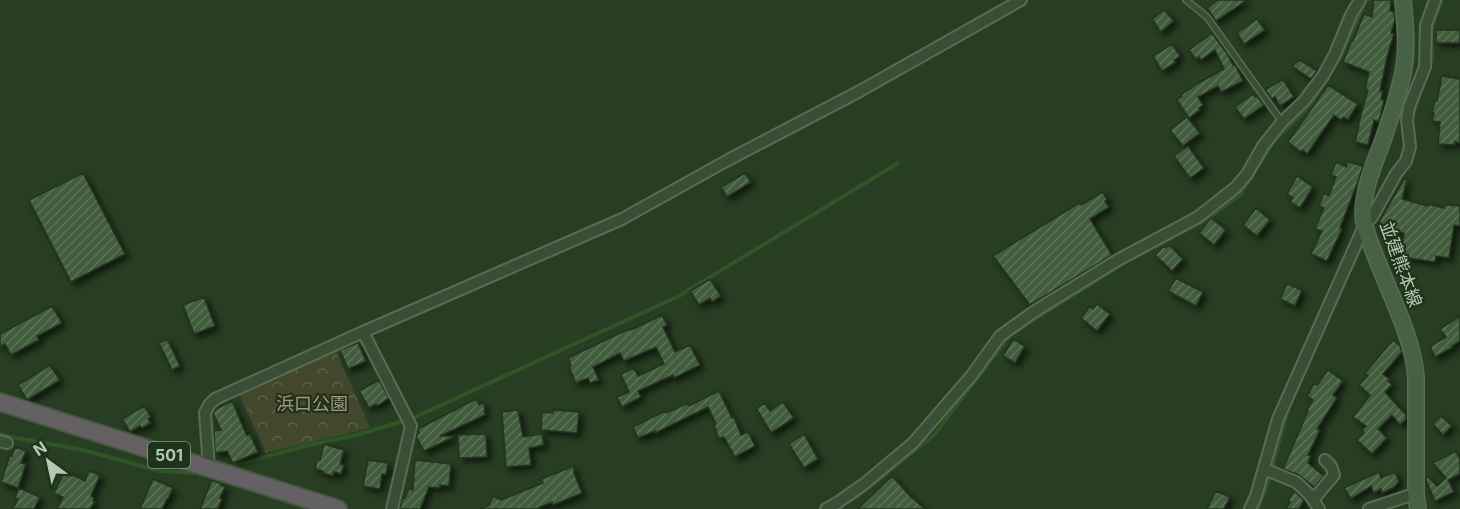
<svg xmlns="http://www.w3.org/2000/svg" width="1460" height="509" font-family="Inter,'Noto Sans JP',sans-serif">
<style>
.forest{fill:url(#forest-crowns)}
.lines{fill:none;stroke-linecap:round;stroke-linejoin:round}
.stream{stroke:#2f5426;stroke-width:4}
.building{fill:url(#building-hatch);stroke:#21351d;stroke-width:1.5;filter:url(#shadow)}
.service-casing{stroke:#586c54;stroke-width:8}
.minor-casing{stroke:#586c54;stroke-width:14}
.secondary-casing{stroke:#586c54;stroke-width:18}
.trunk-casing{stroke:#455941;stroke-width:20}
.service{stroke:#3a4e36;stroke-width:5}
.minor{stroke:#3a4e36;stroke-width:10}
.secondary{stroke:#476144;stroke-width:15}
.trunk{stroke:#646064;stroke-width:16}
.labels{text-anchor:middle;dominant-baseline:central;stroke-width:4.5;stroke-linejoin:round;paint-order:stroke}
.shield{fill:#1f331b;stroke:#889c85;stroke-width:1.5}
.shield-label{font-size:16px;font-weight:bold;fill:#b5c9b2}
.street-label{font-size:18px;fill:#b5c9b2;stroke:#1f331b}
.park-label{font-size:18px;fill:#aa947e;stroke:#1f331b}
</style>
<defs>
<pattern id="forest-crowns" width="20" height="18" patternUnits="userSpaceOnUse" patternTransform="scale(1.5)"><rect width="20" height="18" fill="#43482d"/><path d="M2 6a3 3 0 1 1 6 0M12 15a3 3 0 1 1 6 0" fill="none" stroke="#5c6149"/></pattern>
<pattern id="building-hatch" width="6" height="6" patternUnits="userSpaceOnUse" patternTransform="scale(1.5)"><rect width="6" height="6" fill="#435d3e"/><path d="M-1 1l2-2M0 6l6-6M5 7l2-2" fill="none" stroke="#5c7358"/></pattern>
<filter id="shadow"><feDropShadow dx="4" dy="4" stdDeviation="3" flood-color="#0009"/></filter>
</defs>
<rect width="100%" height="100%" fill="#273e22"/>
<!-- forest -->
<path class="forest" d="M336 351 370 428 266 453 239 394Z"/>
<g class="lines">
<!-- stream -->
<path class="stream" d="M1429 69 1432 60 1431 29 1442 0
M1413 114 1421 90
M1410 160C1418 149 1414 135 1412 121
M1351 268 1364 239
M0 434 11 437 83 450 160 471 194 473
M232 466 305 446 360 434 413 418 679 296 898 163
M844 504 858 496 934 435 1010 335 1124 263 1207 219 1240 195 1274 141 1311 104 1340 58 1366 0
M1258 509 1267 486 1289 406"/>
</g>
<!-- building -->
<path class="building" d="M1218 0H1247L1216 21 1207 8Z
M1374 0H1391L1390 11 1394 12 1395 20 1391 33 1394 34 1387 57 1380 91H1383L1381 99 1384 100 1380 118 1379 122 1374 120 1368 145 1355 142 1359 126H1358L1368 90 1365 89 1369 72 1343 62 1352 40 1353 41 1364 14 1372 17Z
M1164 10 1174 21 1161 32 1152 19Z
M1257 19 1265 30 1244 44 1237 33Z
M1436 30H1460V43H1436Z
M1212 33 1228 55 1233 65 1235 64 1243 81 1221 92 1218 86 1198 97 1203 105 1199 108 1200 110 1189 118 1177 100 1182 96 1181 95 1197 84 1224 69 1215 50 1201 60 1199 57 1196 59 1189 50Z
M1172 44 1180 56 1174 60 1176 62 1162 71 1153 56Z
M1300 60 1317 71 1311 79 1292 66Z
M1442 76 1460 79V143L1455 142V145L1438 144 1440 122 1432 121 1434 113 1432 112 1435 101H1437Z
M1283 79 1294 97 1280 106 1275 97 1272 99 1265 90Z
M1328 85 1358 104 1348 120 1343 117 1341 120 1334 115 1307 154 1303 150 1301 152 1288 142Z
M1253 94 1255 97 1257 96 1264 105 1244 119 1235 107Z
M1187 117 1200 133 1183 146 1170 130Z
M1188 146 1204 168 1190 178 1174 156Z
M1336 162 1346 167 1348 162 1363 166 1357 184 1340 228 1342 229 1327 261 1311 254 1322 231 1315 229 1324 208 1319 206 1324 193 1329 196 1336 177 1331 175Z
M83 173 125 254 71 282 29 200Z
M745 173 751 182 727 197 721 187Z
M1297 176 1313 187 1300 208 1290 202 1293 198 1287 194Z
M1404 179 1407 180 1402 199 1428 206V204L1444 208 1445 205 1460 206V226L1454 225 1449 258 1436 256 1435 262 1401 257 1404 233 1378 227 1380 220Z
M1103 192 1107 200 1105 201 1109 207 1090 219 1112 255 1030 305 993 256 1079 203 1081 205Z
M1256 208 1270 220 1257 236 1243 225Z
M1211 218 1226 230 1214 245 1199 233Z
M1169 245 1183 259 1172 271 1155 255 1164 246 1166 248Z
M1176 278 1203 292 1196 306 1168 291Z
M710 279 721 296 712 302 710 298 699 305 690 291Z
M1287 284 1302 290 1295 306 1280 299Z
M204 297 215 326 194 334 183 305Z
M1097 304 1110 314 1097 331 1081 318 1090 306 1093 309Z
M52 306 62 323 37 336 39 340 11 355 5 344 0 347V334Z
M662 315 667 325 663 327 675 352 690 345 700 365 674 378 673 375 638 391 641 397 622 407 617 397 629 392 621 374 634 368 638 376 664 364 656 347 624 361 620 353 593 367 599 380 590 383 588 378 576 383 569 367 571 366 568 358 620 333 630 329 631 330Z
M1460 316V341L1452 346 1453 347 1435 357 1430 346 1446 337 1440 329Z
M167 339 180 366 172 370 159 343Z
M1013 339 1025 346 1015 363 1003 356Z
M1393 340 1400 346 1402 352 1383 374 1390 380 1388 381 1392 385 1385 392 1406 415V419L1400 425 1392 415 1378 429 1387 438 1372 454 1357 440 1364 433 1362 430 1366 426 1353 417 1370 395 1359 385 1368 376 1365 373Z
M358 343 366 361 348 369 340 350Z
M50 365 60 380 27 400 18 385Z
M1328 370 1343 381 1333 395 1337 398 1317 429 1320 430 1308 455 1311 456 1308 463 1324 476 1314 487 1299 475 1283 469 1308 411 1307 410 1313 400 1307 396 1314 384 1317 385Z
M379 380 389 398 377 406 376 404 369 408 359 391Z
M719 391 732 418 734 417 741 435 748 432 755 446 735 457 724 437 719 439 714 425 716 424 708 407 655 433V431L638 438 633 427 665 411 666 413 688 403 689 406Z
M476 399 479 405 484 402 485 415 440 436H456L424 451 416 436 419 433 418 429Z
M232 401 247 436 250 434 258 452 233 463 227 451 215 453 214 431 221 430 213 413 216 409Z
M783 402 794 418 771 433 756 408 765 403 770 411Z
M144 406 151 417 148 419 151 423 142 428 140 426 130 432 122 419Z
M518 410 523 437 542 434 544 445 529 448 531 465 506 467 502 412Z
M553 410 579 412 577 433 541 430 542 412 553 413Z
M1441 416 1452 426 1443 435 1433 424Z
M486 434 487 457 459 458 458 435Z
M804 434 818 459 804 468 789 444Z
M324 444 344 450 340 464 344 465 341 474 334 472 333 476 323 473V471L315 469 317 460H320Z
M15 447 26 451 21 463 26 464 18 488 1 482 10 455 12 456Z
M1456 451 1460 460V474L1448 480 1454 492 1435 501 1426 480V475L1437 486 1446 478 1433 463Z
M368 460 388 463 386 475 382 474 380 489 363 486Z
M415 460 451 464 449 486 440 485V488L429 487 420 509H400L403 497 405 498 409 489 413 490Z
M574 466V473L582 493 553 505 552 502 536 509H480L489 505 493 496 501 500 543 483 541 479Z
M65 471 85 481 89 471 100 475 91 496 94 498 93 501 95 502 90 509H57L63 497 54 493Z
M1379 472 1381 478 1395 472 1399 482 1393 488 1382 493 1381 489 1374 493 1371 486 1351 499 1344 488Z
M892 476 910 496 925 509H858Z
M153 479 173 488 168 499H167L162 509H140Z
M212 480 222 484 221 485 225 487 220 498 222 499 218 509H200Z
M19 488 40 497 34 509H13L18 499 15 498Z
M1216 491 1230 497 1224 509H1207Z
M1294 491 1304 500 1299 509H1286L1290 502 1288 501Z"/>
<g class="lines">
<defs>
<path id="service" d="M1186 0 1207 17 1282 122"/>
<path id="minor" d="M363 332 411 426 392 509
M0 441 7 443
M209 468 205 413 209 405 215 399 363 332 622 219 728 160 860 91 1021 0
M1264 469 1296 482 1309 494 1319 509
M1313 500 1334 475 1331 466 1325 460
M826 509 837 503 864 484 913 443 972 375 1000 336 1035 311 1116 261 1198 217 1236 187 1247 174 1263 146 1282 122 1304 101 1323 76 1335 54 1351 15 1360 0
M1250 509 1256 496 1278 419 1365 224 1372 217 1396 174 1406 161 1410 147 1407 120 1409 107 1425 67 1426 25 1435 0
M1369 509 1408 496 1416 495"/>
<path id="secondary" d="M1403 0C1405 24 1408 49 1403 73 1398 96 1390 120 1382 143 1373 167 1360 196 1364 222 1367 237 1374 252 1379 265 1393 301 1413 339 1416 377V495L1418 509"/>
<path id="trunk" d="M0 402 338 509"/>
</defs>
<!-- service casing -->
<use href="#service" class="service-casing"/>
<!-- minor casing -->
<use href="#minor" class="minor-casing"/>
<!-- secondary casing -->
<use href="#secondary" class="secondary-casing"/>
<!-- trunk casing -->
<use href="#trunk" class="trunk-casing"/>
<!-- service -->
<use href="#service" class="service"/>
<!-- minor -->
<use href="#minor" class="minor"/>
<!-- secondary -->
<use href="#secondary" class="secondary"/>
<!-- trunk -->
<use href="#trunk" class="trunk"/>
</g>
<g class="labels">
<!-- shield labels -->
<rect class="shield" x="148" y="442" width="42" height="26" rx="4.5"/>
<g class="shield-label">
<text x="169" y="455">501</text>
</g>
<!-- street labels -->
<g class="street-label">
<text transform="translate(1401 264) rotate(70)">並建熊本線</text>
</g>
<!-- park labels -->
<g class="park-label">
<text x="312" y="403">浜口公園</text>
</g>
</g>
<!-- north arrow -->
<g transform="translate(48 461) rotate(327)" stroke="#1f331b" stroke-width="4.5" paint-order="stroke">
<path d="M0-4.5L10 22L0 15L-10 22Z" fill="#b5c9b2"/>
<text y="-9" font-size="16" font-weight="bold" text-anchor="middle" fill="#b5c9b2">N</text>
</g>
</svg>
